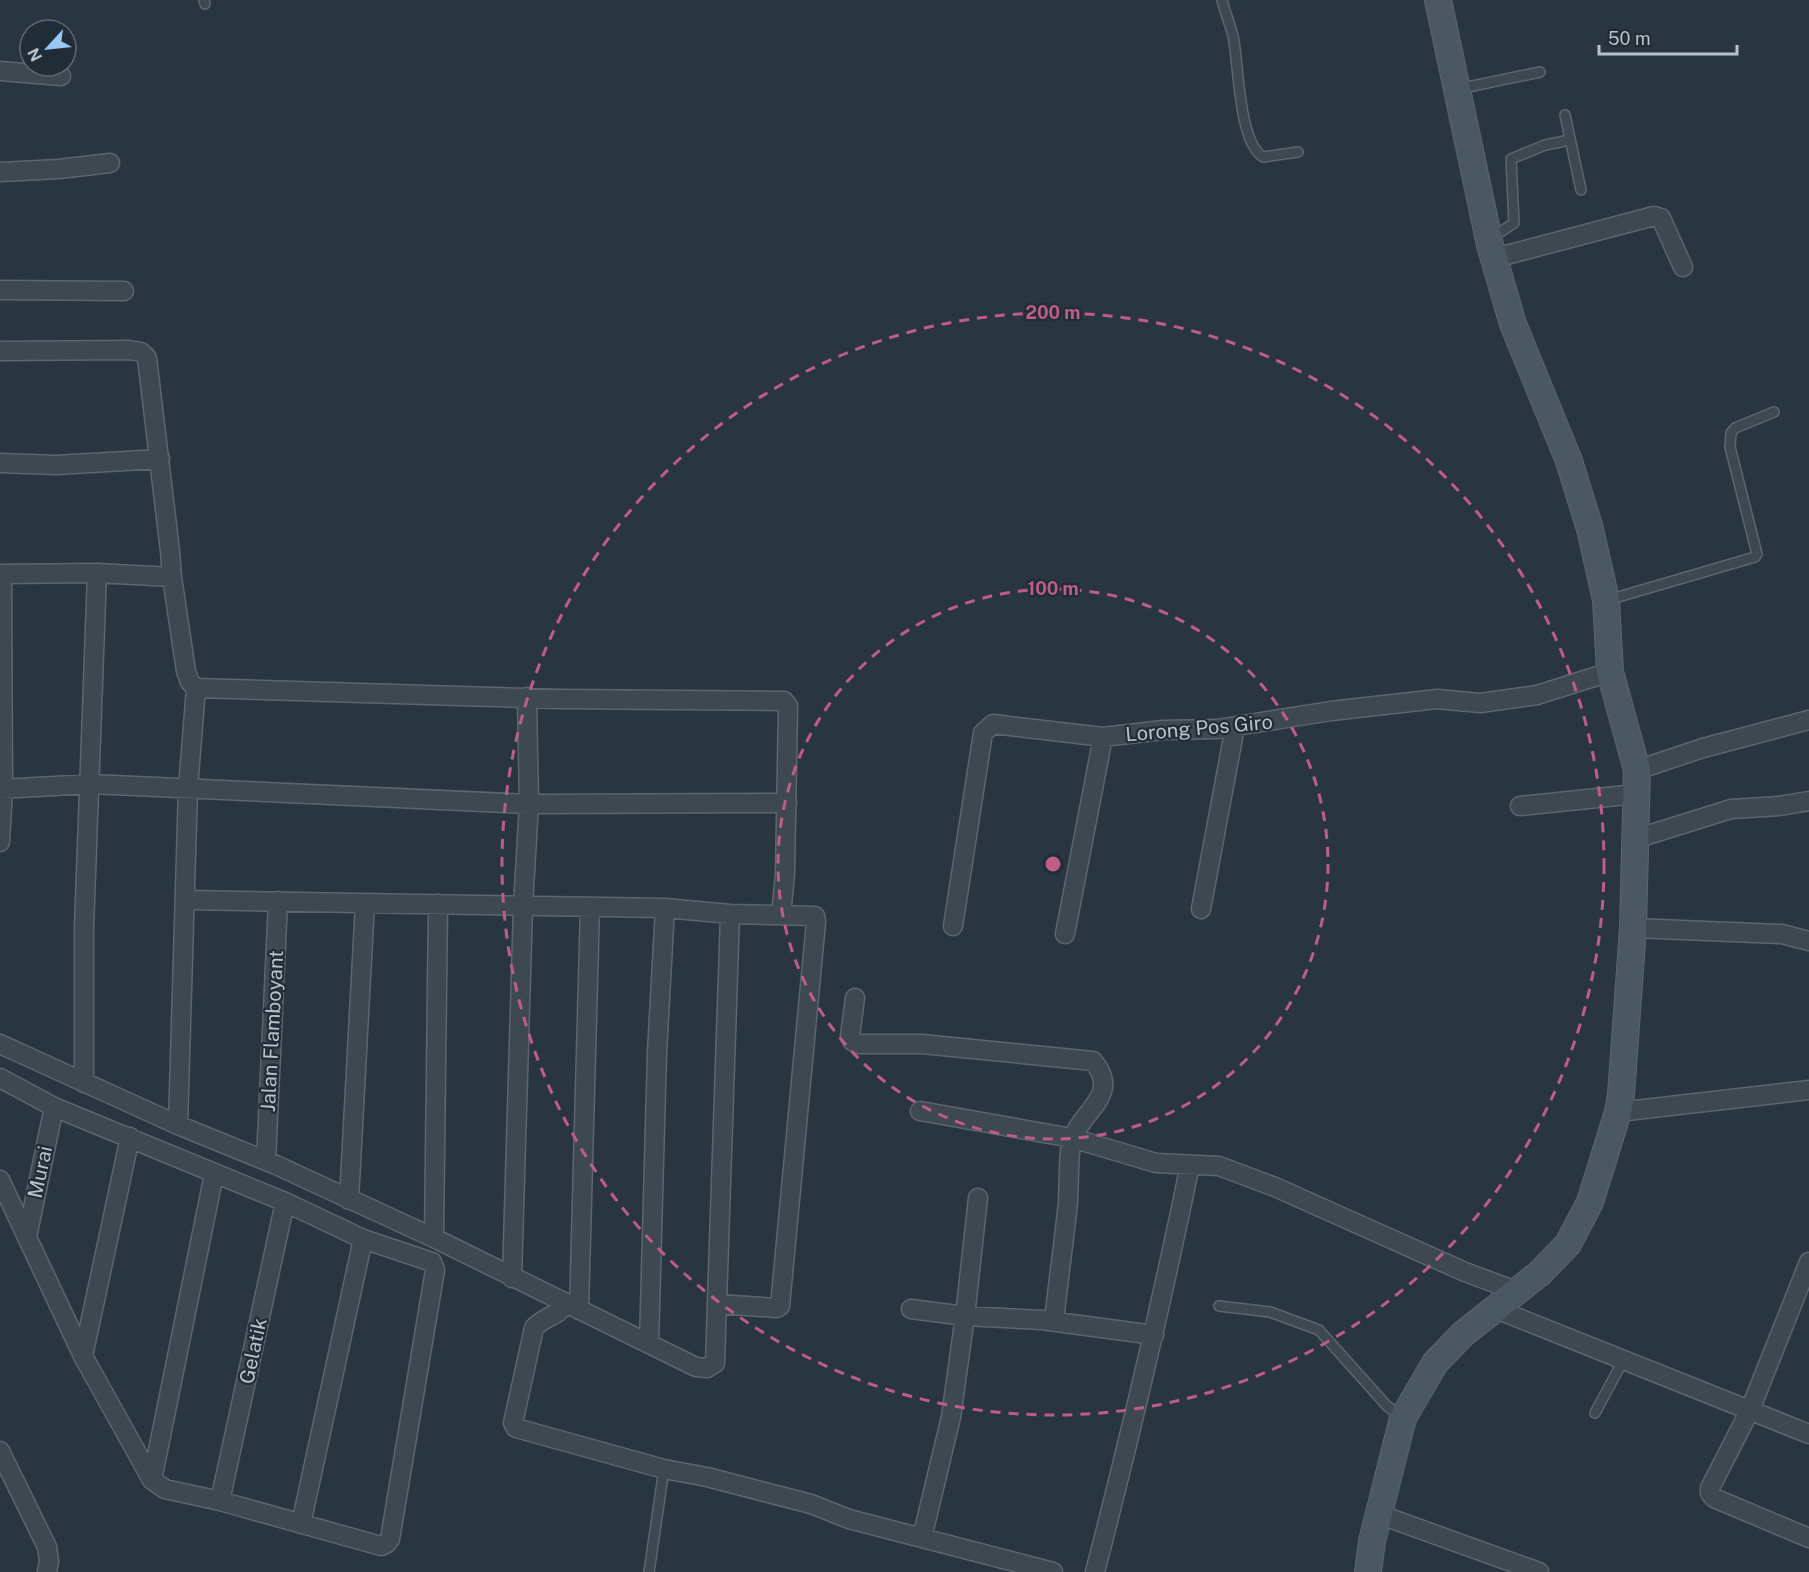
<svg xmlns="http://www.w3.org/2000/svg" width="1809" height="1572" font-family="'Public Sans',sans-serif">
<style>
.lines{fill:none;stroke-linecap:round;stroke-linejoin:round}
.service-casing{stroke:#5b666e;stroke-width:12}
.minor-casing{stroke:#5b666e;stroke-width:21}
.secondary-casing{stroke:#5b666e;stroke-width:28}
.service{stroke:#3d4851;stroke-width:9}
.minor{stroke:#3d4851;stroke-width:18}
.secondary{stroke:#4b5864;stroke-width:26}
.ring{fill:none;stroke:#bf5c88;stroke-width:3;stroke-dasharray:10 8}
.labels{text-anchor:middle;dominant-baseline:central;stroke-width:4.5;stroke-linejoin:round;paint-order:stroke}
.street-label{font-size:20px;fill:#bac3cb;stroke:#212d36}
.centre{fill:#bf5c88;stroke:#212d36;stroke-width:3}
.ring-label{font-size:18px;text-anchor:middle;font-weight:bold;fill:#bf5c88;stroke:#212d36;stroke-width:4.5;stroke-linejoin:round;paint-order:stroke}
</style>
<rect width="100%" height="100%" fill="#293641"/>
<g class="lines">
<defs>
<path id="service" d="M204 0 205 4
M1222 0C1225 12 1230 24 1233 36 1239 64 1238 141 1263 157L1298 152
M1458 89 1540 72
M1565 115 1581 190
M1491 236 1502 231 1514 223 1511 159 1545 145 1570 140
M1608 600 1755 557 1757 554 1730 447 1731 433 1735 428 1774 412
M1219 1306 1270 1312 1319 1330 1387 1406 1401 1416
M1595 1413 1624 1359
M649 1572 664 1469"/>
<path id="minor" d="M0 71 61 76
M0 172 59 169 110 163
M1495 258 1654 216 1661 218 1683 267
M0 290 124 291
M0 351 129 350 141 352 147 358 170 551 172 577 186 671 190 682 196 688 561 699 784 701 788 706 785 875 781 914
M0 463 56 465 160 459
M0 574 97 573 172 577
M1637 770 1703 748 1809 720
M0 789 90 784 529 804 787 803
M1520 806 1636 794
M1635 839 1731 809 1779 806 1809 801
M0 842 3 789 2 574
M186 900 665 908 730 914 815 916 816 922 780 1306 777 1308 717 1304
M1201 909 1235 727
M953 926 983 733 993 724 1103 737 1163 730 1217 729 1331 711 1437 699 1480 703 1537 695 1610 672
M1633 928 1782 934 1809 941
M1065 934 1103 737
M855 998 850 1036 852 1041 859 1044H922L1093 1061C1121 1094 1084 1109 1073 1137 1068 1148 1069 1187 1068 1202 1064 1242 1058 1282 1054 1322
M0 1044 178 1125 276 1165 434 1238 696 1367 707 1368 715 1363 730 914
M0 1078 54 1107 285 1202 363 1239 432 1262 435 1270 390 1539 387 1543 381 1546 220 1501 165 1489 152 1480 83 1356 0 1180
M84 1083V928L97 573
M920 1111 1072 1138 1156 1163 1219 1166 1275 1187 1465 1272 1516 1291
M1618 1112 1809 1090
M178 1125 188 788 196 688
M266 1161 278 901
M349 1200 365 903
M27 1237 54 1107
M434 1238 438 904
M1809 1262 1750 1410 1710 1488V1493L1714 1498 1809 1538
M512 1278 523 906 529 804 527 697
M566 1304C558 1316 543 1317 534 1328L513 1423 516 1428 664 1469 707 1477 811 1504 849 1519 1053 1572
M911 1309 965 1316 1042 1320 1154 1335
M1496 1309 1809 1434
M579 1310 590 907
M649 1344 657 1052 665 908
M83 1356 130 1137
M0 1451 47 1547 49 1561 47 1572
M152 1480 214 1174
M220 1501 285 1202
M1378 1514 1539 1572
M301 1524 363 1239
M922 1538 951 1417 965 1316 978 1198
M1095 1572C1130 1437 1162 1301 1190 1165"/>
<path id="secondary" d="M1368 1572 1372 1541 1403 1418 1435 1363 1463 1334 1540 1273 1568 1244 1590 1202 1618 1112 1621 1095 1633 928 1637 770 1610 672 1606 600 1590 529 1569 461 1513 324 1490 245 1438 0"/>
</defs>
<!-- service casing -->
<use href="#service" class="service-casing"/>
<!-- minor casing -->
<use href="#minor" class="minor-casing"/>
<!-- secondary casing -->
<use href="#secondary" class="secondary-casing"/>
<!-- service -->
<use href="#service" class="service"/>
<!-- minor -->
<use href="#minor" class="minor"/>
<!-- secondary -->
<use href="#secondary" class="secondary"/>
</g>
<!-- distance rings -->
<g class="ring">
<circle cx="1053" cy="864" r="275"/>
<circle cx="1053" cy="864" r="551"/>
</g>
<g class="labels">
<!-- street labels -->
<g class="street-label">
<text transform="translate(1199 728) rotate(-5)">Lorong Pos Giro</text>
<text transform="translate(272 1031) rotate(-87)">Jalan Flamboyant</text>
<text transform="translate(40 1172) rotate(-78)">Murai</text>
<text transform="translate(253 1351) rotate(-78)">Gelatik</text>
</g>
</g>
<circle cx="1053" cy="864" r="9" class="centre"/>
<g class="ring-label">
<text x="1053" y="319">200 m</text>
<text x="1053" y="595">100 m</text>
</g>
<!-- north arrow -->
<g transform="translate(48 48) rotate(243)"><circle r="28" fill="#212d36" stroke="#5e6972" stroke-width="1.5"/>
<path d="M0-4.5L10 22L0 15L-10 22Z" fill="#98c7f2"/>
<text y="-9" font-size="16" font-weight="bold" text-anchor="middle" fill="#bac3cb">N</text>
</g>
<!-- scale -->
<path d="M1599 45v9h138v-9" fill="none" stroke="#bac3cb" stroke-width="3"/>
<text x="1608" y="45" font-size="18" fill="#bac3cb" stroke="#212d36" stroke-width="4.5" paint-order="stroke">50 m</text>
</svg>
